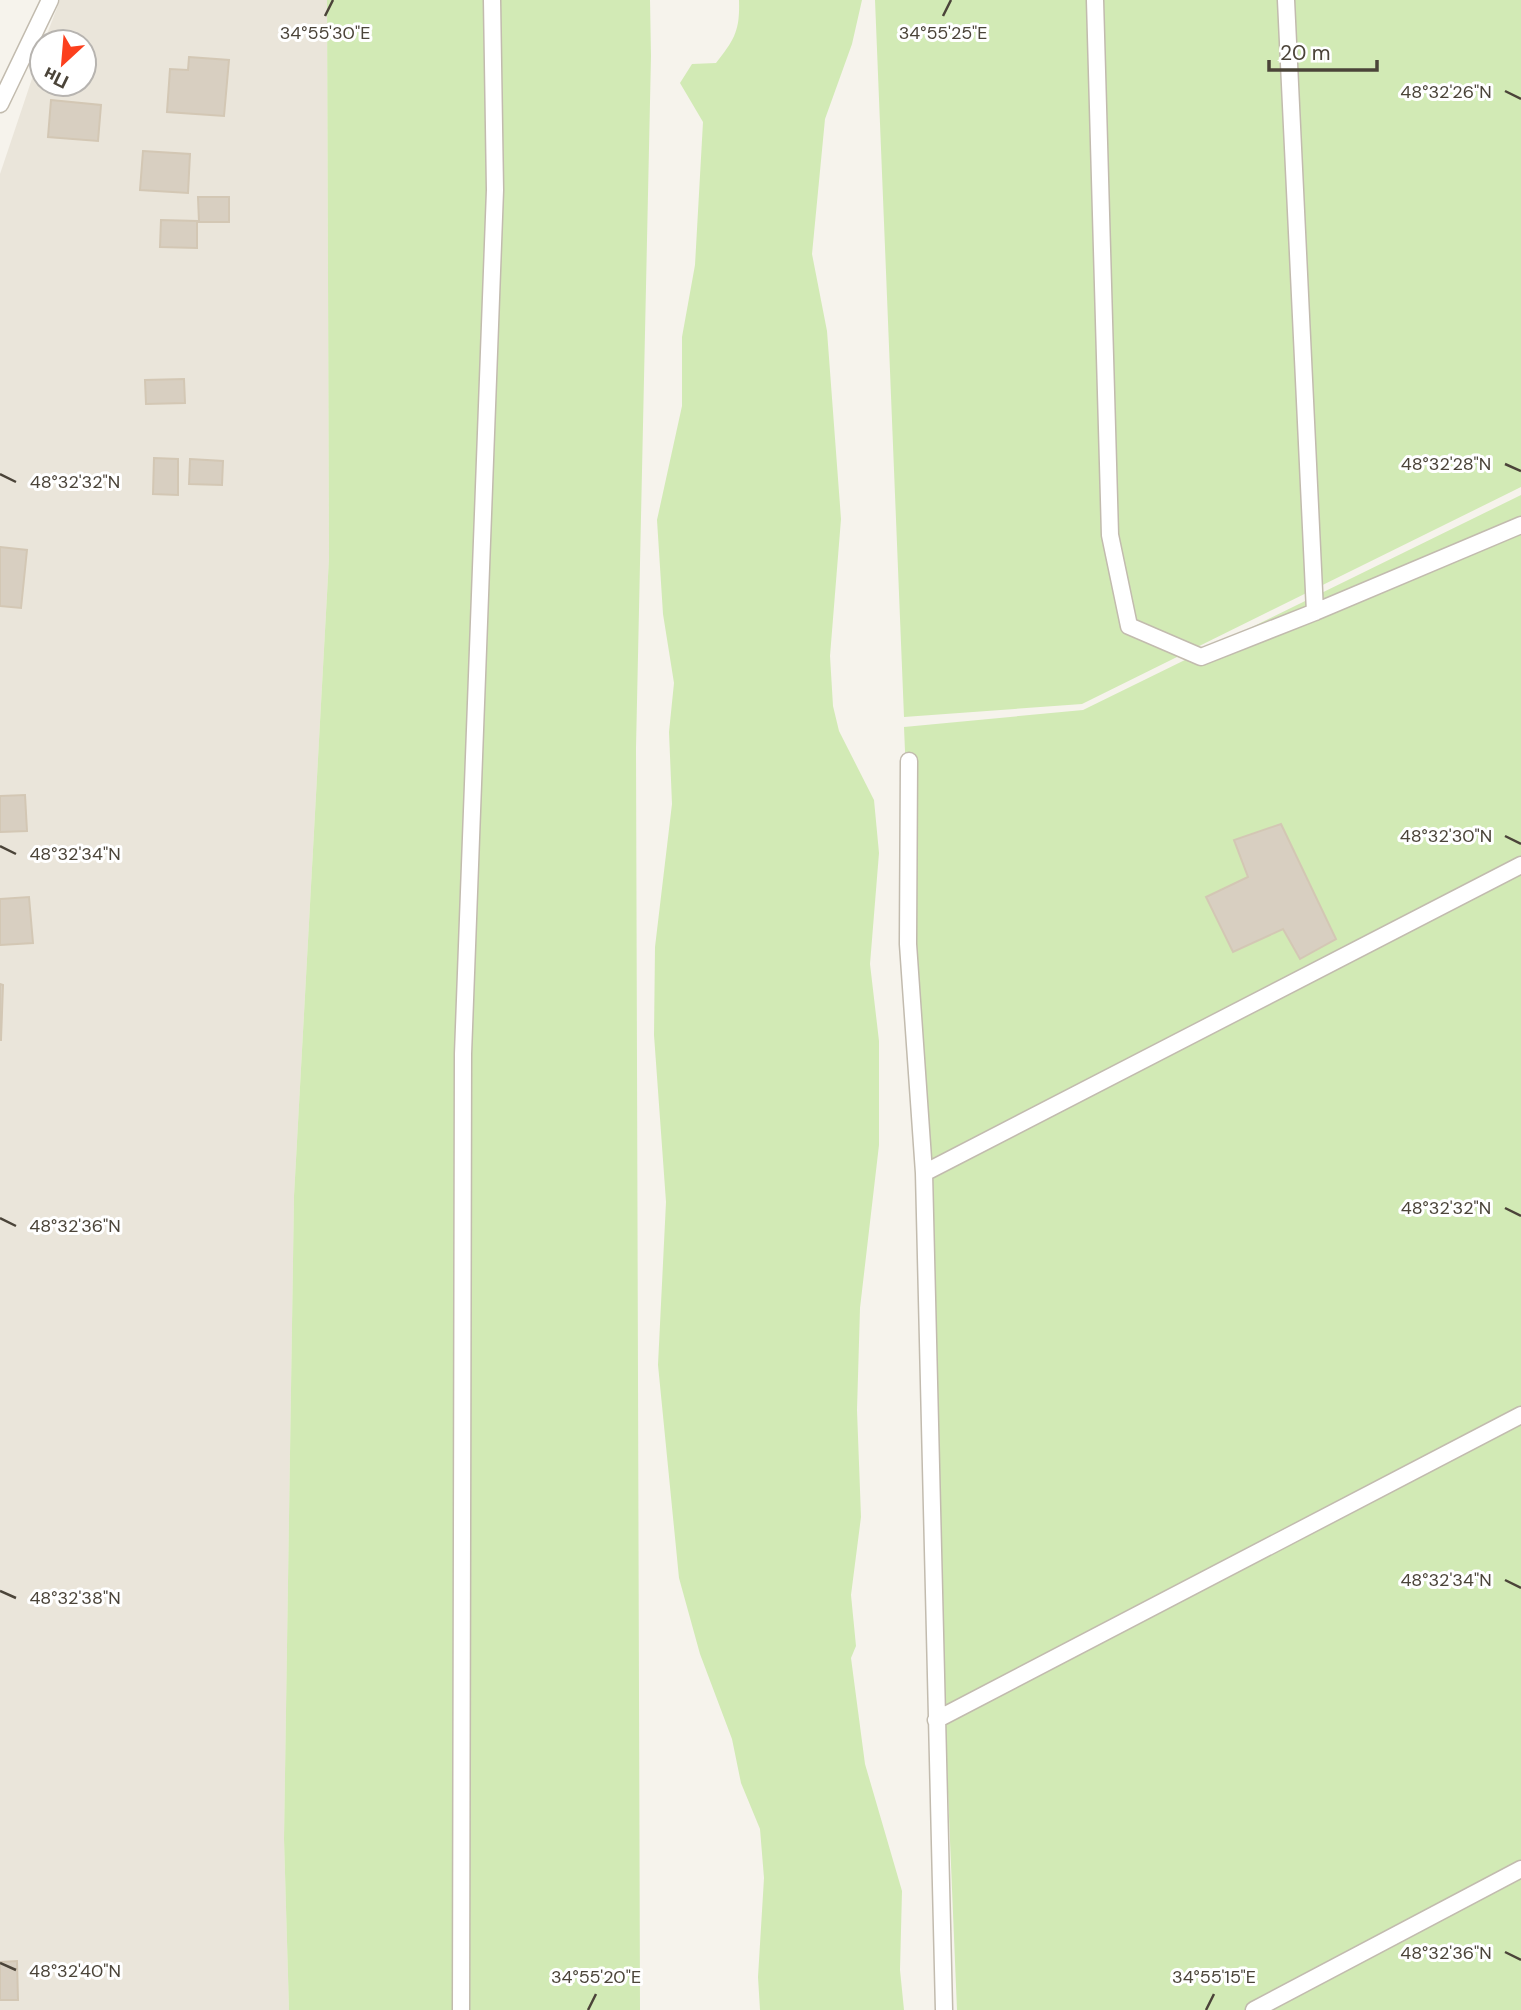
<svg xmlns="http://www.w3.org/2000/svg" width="1521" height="2010" font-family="'DM Sans',sans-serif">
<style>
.residential{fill:#eae5da}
.green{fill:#d2eab5}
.building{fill:#d8cfc1;stroke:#d3c7b4;stroke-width:2}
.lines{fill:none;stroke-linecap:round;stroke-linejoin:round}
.lane-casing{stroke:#c2bbae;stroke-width:19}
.lane{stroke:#fff;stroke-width:16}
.ticks{fill:none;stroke:#4b4439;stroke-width:2.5}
.ticks-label{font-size:18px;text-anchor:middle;fill:#4b4439;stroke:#fff;stroke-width:6;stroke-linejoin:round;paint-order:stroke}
</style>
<rect width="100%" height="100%" fill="#f6f3ec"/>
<!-- residential -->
<path class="residential" d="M60 0H327L329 558 294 1196 284 1839 289 2010H0V174L42 49V84H84V42H44Z"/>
<!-- green -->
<path class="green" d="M327 0H650L651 56 636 748 640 2010H289L284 1839 294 1196 329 558Z
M739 0H862L852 44 825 119 812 254 827 331 841 519 830 656 833 706 839 731 874 800 879 853 870 964 879 1041V1145L860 1308 857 1410 861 1517 851 1595 856 1646 851 1658 865 1764 902 1891 900 1970 904 2010H760L758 1977 764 1878 760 1829 741 1783 732 1739 700 1654 679 1578 658 1365 666 1202 654 1035 655 947 672 804 669 732 674 683 663 614 657 520 682 406V337L695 265 703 122 680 83 692 64 716 63C735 39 740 30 739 0Z
M875 0H1521V487L1082 704 904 717Z
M1521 495V2010H957L904 727 1083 710Z"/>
<!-- building -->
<path class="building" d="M189 57 229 60 224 116 167 112 170 69 188 70Z
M51 100 101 105 98 141 48 137Z
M143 151 190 154 188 193 140 190Z
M198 197H229V222H199Z
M161 220 197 221V248L160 247Z
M184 379 185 403 146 404 145 380Z
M154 458 178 459V495L153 494Z
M190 459 223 461 222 485 189 484Z
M0 547 27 550 21 608 0 606Z
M25 795 27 831 0 832V796Z
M1281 824 1336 939 1300 959 1283 929 1233 952 1206 897 1248 877 1234 840Z
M29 897 33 943 0 945V899Z
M0 984 3 985 1 1040H0Z
M17 1961 18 2000H0V1962Z"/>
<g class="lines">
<defs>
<path id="lane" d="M1095 0 1110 535 1129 626 1201 657 1315 612 1521 525
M1286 0 1315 612
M0 104 50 0
M909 761 908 944 924 1173 944 2010
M924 1173 1521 865
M936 1720 1521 1415
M461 2010 463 1054 495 190 492 0
M1254 2010 1521 1869"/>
</defs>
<!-- lane casing -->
<use href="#lane" class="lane-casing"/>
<!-- lane -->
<use href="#lane" class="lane"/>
</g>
<!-- ticks -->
<path class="ticks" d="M325 16 333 0M943 16 951 0M1505 91 1521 99M1505 464 1521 471M0 474 16 482M1505 836 1521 844M0 846 16 854M1505 1208 1521 1216M0 1218 16 1226M1505 1580 1521 1588M0 1591 16 1598M1505 1952 1521 1960M0 1963 16 1970M588 2010 596 1994M1206 2010 1214 1994"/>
<g class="ticks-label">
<text x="325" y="39">34°55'30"E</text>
<text x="943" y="39">34°55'25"E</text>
<text x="1446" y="98">48°32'26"N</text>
<text x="1446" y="470">48°32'28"N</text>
<text x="75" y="488">48°32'32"N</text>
<text x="1446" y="842">48°32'30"N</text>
<text x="75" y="860">48°32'34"N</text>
<text x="1446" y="1214">48°32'32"N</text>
<text x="75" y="1232">48°32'36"N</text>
<text x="1446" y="1586">48°32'34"N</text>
<text x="75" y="1604">48°32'38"N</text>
<text x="1446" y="1959">48°32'36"N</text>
<text x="75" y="1977">48°32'40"N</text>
<text x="596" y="1983">34°55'20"E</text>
<text x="1214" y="1983">34°55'15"E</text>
</g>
<!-- north arrow -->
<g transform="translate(63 63) rotate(206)"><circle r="33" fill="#ffffff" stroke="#b7b4b0" stroke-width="2"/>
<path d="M0-5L12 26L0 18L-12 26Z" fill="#fc3f1d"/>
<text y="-10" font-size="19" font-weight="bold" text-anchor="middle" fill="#4b4439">Пн</text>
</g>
<!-- scale -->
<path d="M1269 60v10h108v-10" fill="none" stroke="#4b4439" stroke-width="3.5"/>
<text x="1280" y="60" font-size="21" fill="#4b4439" stroke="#ffffff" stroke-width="5" paint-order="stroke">20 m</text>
</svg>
